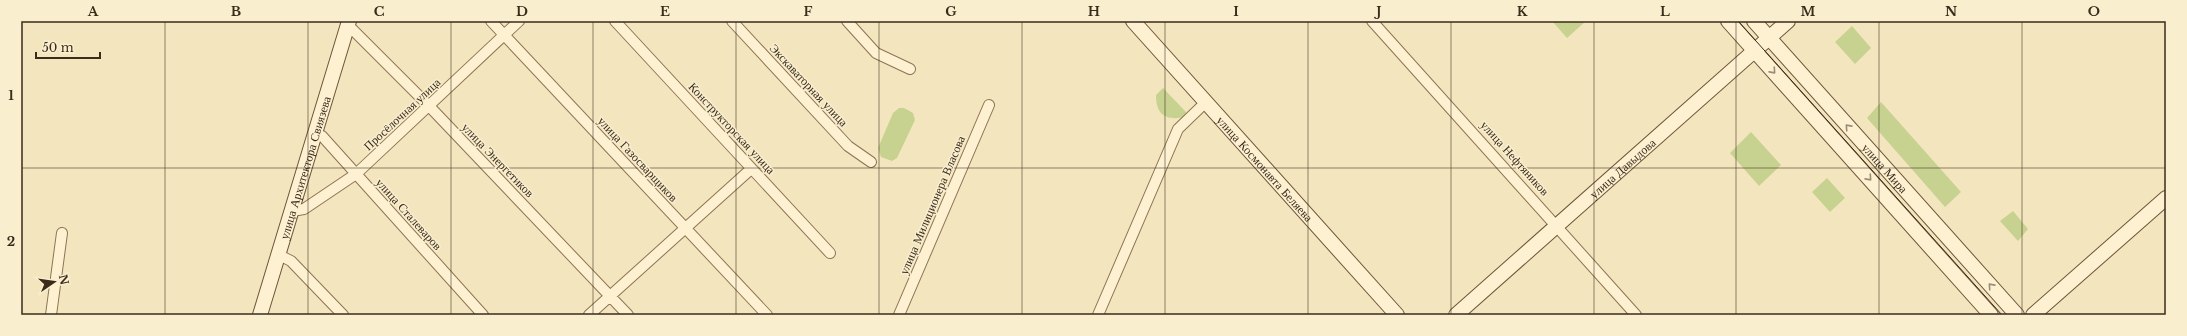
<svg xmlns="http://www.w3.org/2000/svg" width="2187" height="336" font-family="'Libre Baskerville',serif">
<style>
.green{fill:#c8d290}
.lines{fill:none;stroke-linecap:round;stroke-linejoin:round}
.street-casing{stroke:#8d7454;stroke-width:12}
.secondary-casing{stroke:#6e5538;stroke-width:16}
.street{stroke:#fdf1d2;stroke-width:10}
.secondary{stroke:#fdf1d2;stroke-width:14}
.tram{stroke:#3a2b1b;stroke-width:1}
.oneway{stroke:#9c8e76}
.grid{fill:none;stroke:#3a2b1b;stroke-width:1;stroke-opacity:0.55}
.labels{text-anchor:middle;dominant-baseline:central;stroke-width:3;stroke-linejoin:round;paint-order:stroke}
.street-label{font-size:12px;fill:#3a2b1b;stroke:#f9eece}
.neatline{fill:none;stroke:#3a2b1b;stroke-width:1.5}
.grid-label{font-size:13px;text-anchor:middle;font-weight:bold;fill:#3a2b1b}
</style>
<rect width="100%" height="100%" fill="#f3e5bd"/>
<!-- green -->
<path class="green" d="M1552 21H1586L1567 38Z
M1852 26 1871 48 1855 64 1835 42Z
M1163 88 1187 113 1185 117C1166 121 1156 115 1156 95Z
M1881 102 1961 192 1945 207 1867 118Z
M899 108H904L913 113 915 120 897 158 892 161 881 157 878 148 893 113Z
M1751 132 1781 165 1759 186 1730 153Z
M1827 178 1845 198 1830 212 1812 192Z
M2013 211 2028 229 2018 241 2000 221Z"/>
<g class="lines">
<defs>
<path id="street" d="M491 21 767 315
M615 21 830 253
M732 21 848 146 871 162
M847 21 876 53 910 69
M1372 21 1636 315
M348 25 429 106 628 315
M315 133 322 136 483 315
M292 211 304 209 356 174 519 21
M279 255 291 261 343 315
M51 315 62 233
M589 315 751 169
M899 315 989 105
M1098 315 1178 129 1206 102"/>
<g id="secondary">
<path id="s1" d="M1133 21 1397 315"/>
<path d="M1728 21 1991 315"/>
<path id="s2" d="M1754 21 2017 315"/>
<path id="s3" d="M260 315 349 21"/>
<path id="s4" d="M1456 315 1788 21"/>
<path d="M2033 315 2166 198"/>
</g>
</defs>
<!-- street casing -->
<use href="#street" class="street-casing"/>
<!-- secondary casing -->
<use href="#secondary" class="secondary-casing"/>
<!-- street -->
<use href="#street" class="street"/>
<!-- secondary -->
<use href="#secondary" class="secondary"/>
<!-- tram -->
<path class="tram" d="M1738 21 2002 315"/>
</g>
<!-- one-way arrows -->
<defs><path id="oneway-chevron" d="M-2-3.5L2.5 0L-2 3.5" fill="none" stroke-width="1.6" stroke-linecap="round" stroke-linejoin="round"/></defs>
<g class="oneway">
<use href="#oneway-chevron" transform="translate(1773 71) rotate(48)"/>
<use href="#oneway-chevron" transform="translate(1848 127) rotate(-132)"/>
<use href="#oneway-chevron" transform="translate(1869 178) rotate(48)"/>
<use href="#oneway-chevron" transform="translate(1991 286) rotate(-132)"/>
</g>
<!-- grid -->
<path class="grid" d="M165 21V315M308 21V315M451 21V315M593 21V315M736 21V315M879 21V315M1022 21V315M1165 21V315M1308 21V315M1451 21V315M1594 21V315M1736 21V315M1879 21V315M2022 21V315M21 168H2166"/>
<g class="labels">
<!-- street labels -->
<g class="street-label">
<text transform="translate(809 85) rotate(47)">Экскаваторная улица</text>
<text transform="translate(402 114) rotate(-43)">Просёлочная улица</text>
<text transform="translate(732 128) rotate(47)">Конструкторская улица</text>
<text transform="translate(1515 158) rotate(48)">улица Нефтяников</text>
<text transform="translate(638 159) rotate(47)">улица Газосварщиков</text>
<text transform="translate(498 160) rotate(46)">улица Энергетиков</text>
<text stroke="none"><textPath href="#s3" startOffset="154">улица Архитектора Свиязева</textPath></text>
<text stroke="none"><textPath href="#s1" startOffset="198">улица Космонавта Беляева</textPath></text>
<text stroke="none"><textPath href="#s2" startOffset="197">улица Мира</textPath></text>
<text stroke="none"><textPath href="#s4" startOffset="222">улица Давыдова</textPath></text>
<text transform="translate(932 205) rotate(-67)">улица Милиционера Власова</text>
<text transform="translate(409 214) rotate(48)">улица Сталеваров</text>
</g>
</g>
<!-- border -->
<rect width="2187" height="336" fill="none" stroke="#f9eece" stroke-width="44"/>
<!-- north arrow -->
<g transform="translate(54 282) rotate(77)" stroke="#f9eece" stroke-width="3" paint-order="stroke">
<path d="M0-3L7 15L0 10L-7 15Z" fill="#3a2b1b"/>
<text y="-6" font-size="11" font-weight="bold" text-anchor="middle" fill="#3a2b1b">N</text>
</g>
<!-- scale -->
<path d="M36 52v6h64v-6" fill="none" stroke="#3a2b1b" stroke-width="2"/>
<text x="42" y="52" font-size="12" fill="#3a2b1b" stroke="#f9eece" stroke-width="3" paint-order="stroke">50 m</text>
<rect x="22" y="22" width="2143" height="292" class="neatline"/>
<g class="grid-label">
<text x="93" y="16">A</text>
<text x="236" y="16">B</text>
<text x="379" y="16">C</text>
<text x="522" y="16">D</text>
<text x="665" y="16">E</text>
<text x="808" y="16">F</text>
<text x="951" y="16">G</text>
<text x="1094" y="16">H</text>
<text x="1236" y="16">I</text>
<text x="1379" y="16">J</text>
<text x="1522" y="16">K</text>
<text x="1665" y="16">L</text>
<text x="1808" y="16">M</text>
<text x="1951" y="16">N</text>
<text x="2094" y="16">O</text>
<text x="11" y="100">1</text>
<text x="11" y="246">2</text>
</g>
</svg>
